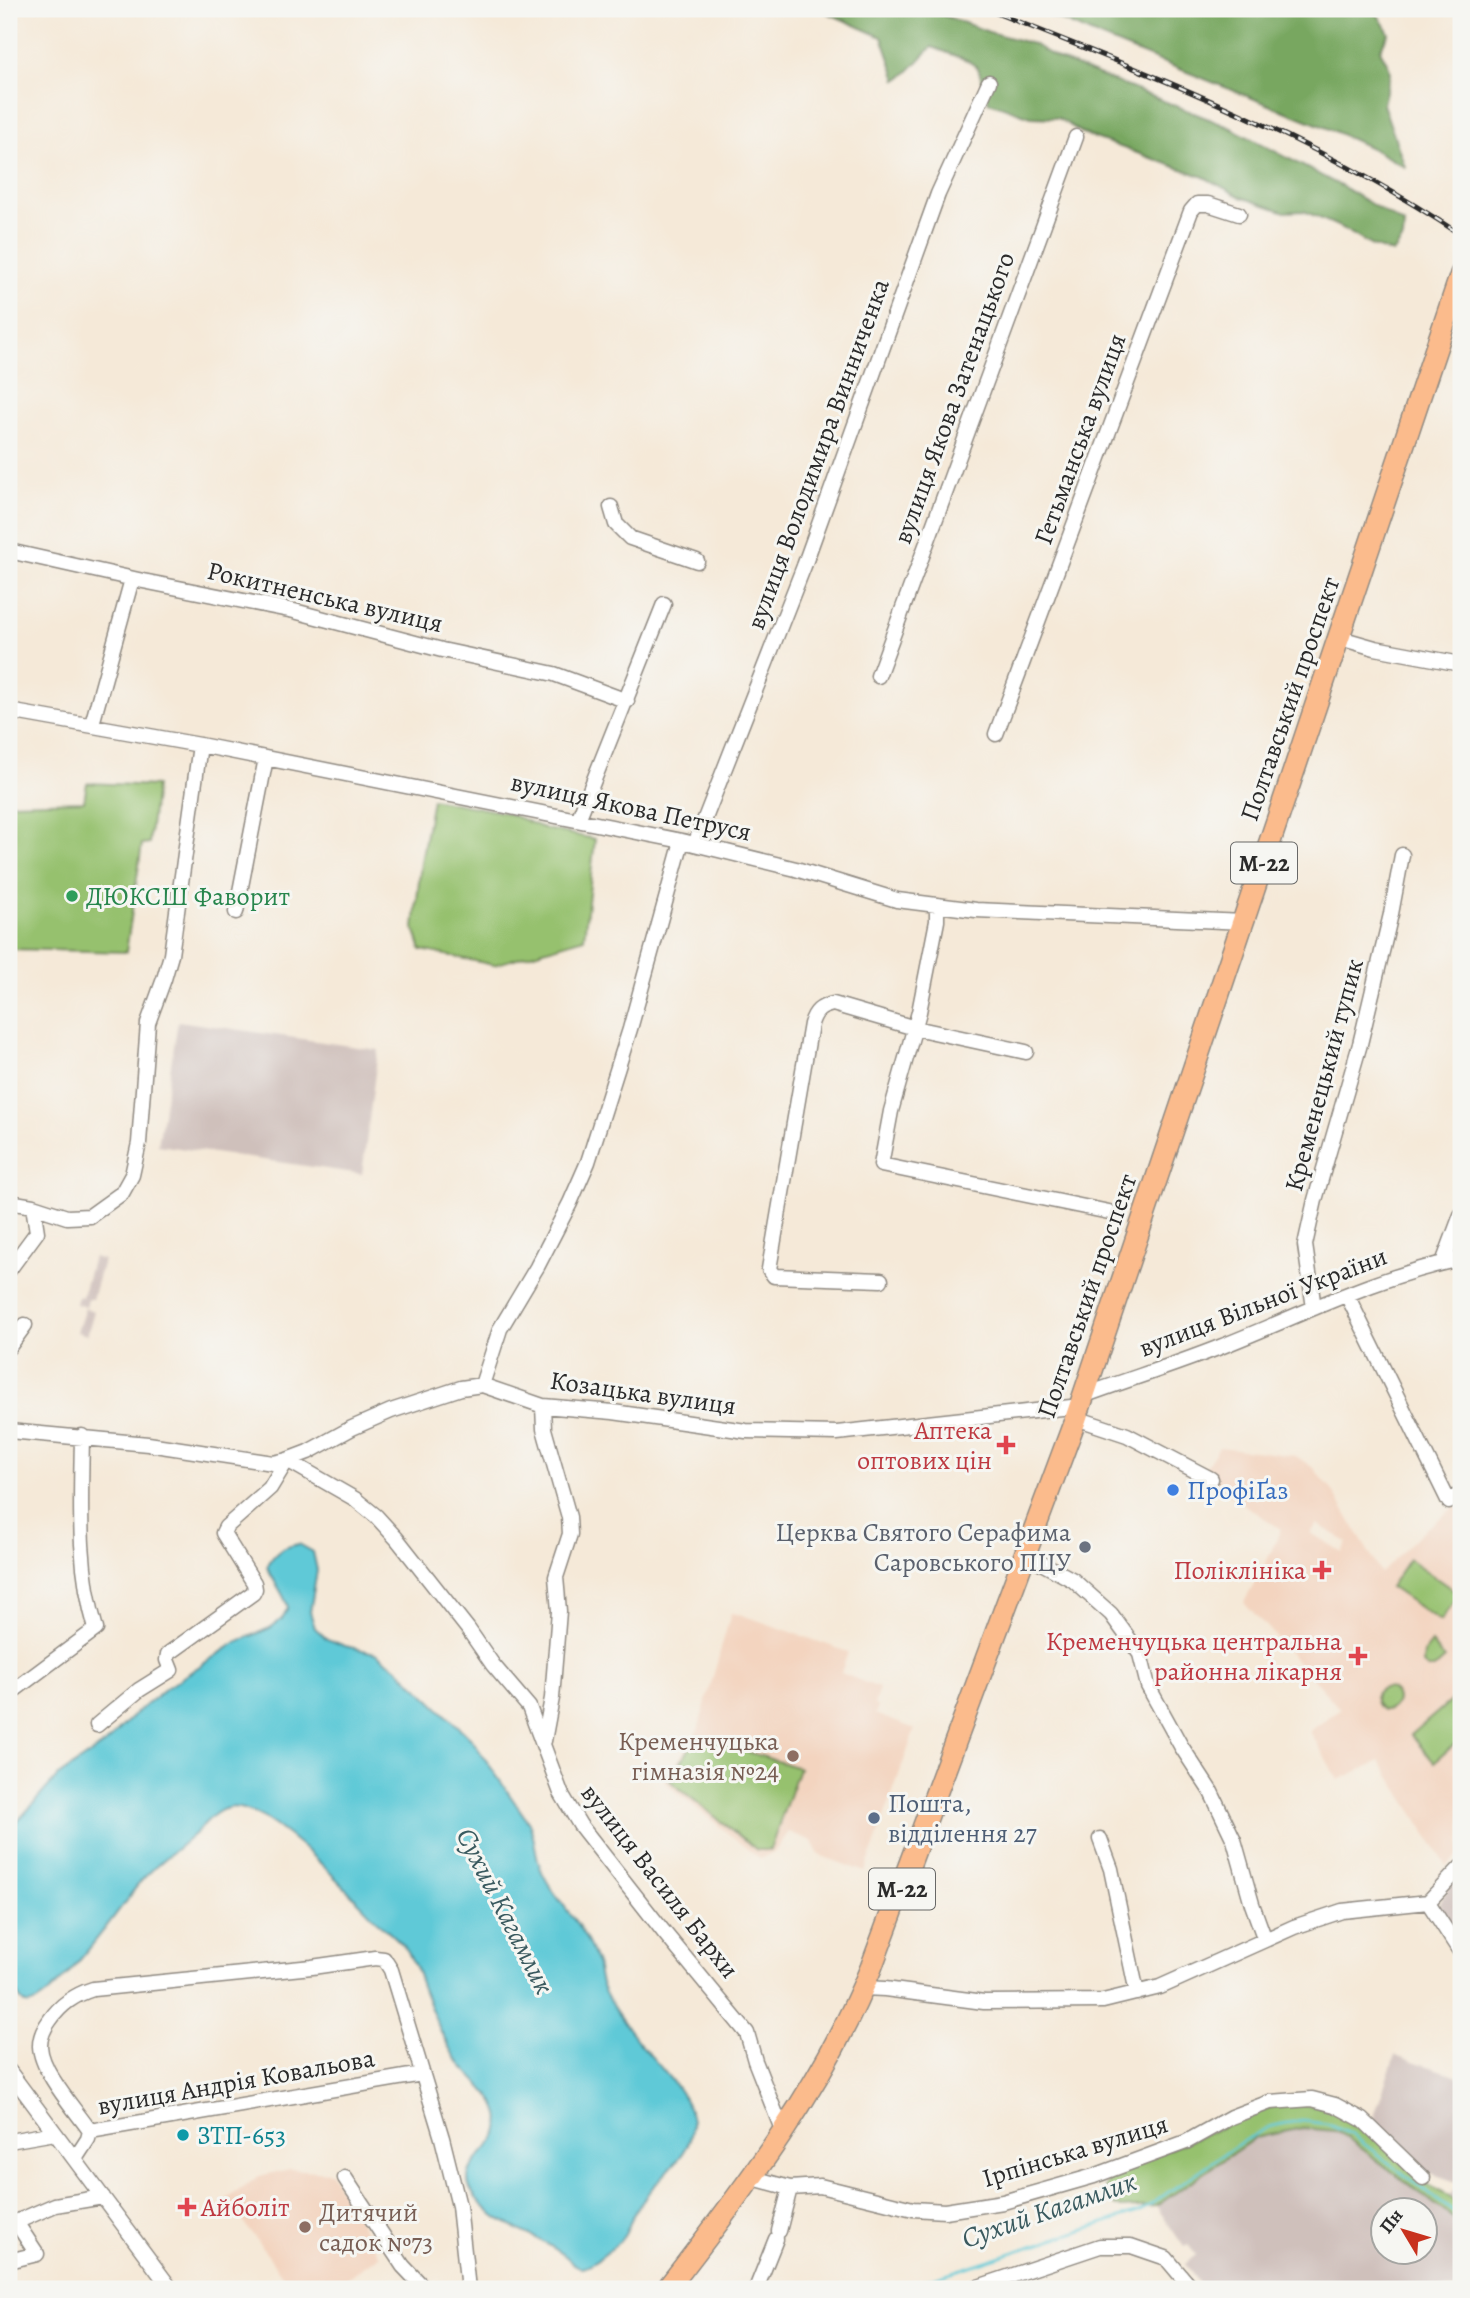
<svg xmlns="http://www.w3.org/2000/svg" width="1470" height="2298" font-family="Alegreya,serif">
	<style>
		.built { fill: #f3d4bf; fill-rule: evenodd }
		.industrial { fill: #cfc0bb; fill-rule: evenodd }
		.green { fill: #96c16e; stroke: #60764c; stroke-width: 2 }
		.forest { fill: #78a761; stroke: #526946; stroke-width: 2 }
		.water { fill: #5ec9d7; stroke: #447a81; stroke-width: 2 }
		.lines { fill: none; stroke-linecap: round; stroke-linejoin: round }
		.stream { stroke: #5ec9d7; stroke-width: 2.5 }
		.minor-casing { stroke: #908a82; stroke-width: 17 }
		.highway-casing { stroke: #908a82; stroke-width: 24 }
		.minor { stroke: #fff; stroke-width: 14 }
		.highway { stroke: #fbbb8c; stroke-width: 21 }
		.rail-casing { stroke: #2b2b2b; stroke-width: 5 }
		.rail { stroke: #f6f6f2; stroke-width: 2.5; stroke-dasharray: 8; stroke-linecap: butt }
		.leisure-dot { fill: #2e9e5b; stroke: #f6f6f2; stroke-width: 2.5 }
		.health-dot { fill: #e0444e; stroke: #f6f6f2; stroke-width: 2.5 }
		.shop-dot { fill: #3f7fe0; stroke: #f6f6f2; stroke-width: 2.5 }
		.worship-dot { fill: #6b7280; stroke: #f6f6f2; stroke-width: 2.5 }
		.education-dot { fill: #8d6e63; stroke: #f6f6f2; stroke-width: 2.5 }
		.service-dot { fill: #5c6f8a; stroke: #f6f6f2; stroke-width: 2.5 }
		.culture-dot { fill: #0f9aa8; stroke: #f6f6f2; stroke-width: 2.5 }
		.labels { text-anchor: middle; dominant-baseline: central; stroke-width: 6; stroke-linejoin: round; paint-order: stroke }
		.shield { fill: #f6f6f2; stroke: #686867; stroke-width: 2 }
		.shield-label { font-size: 24px; font-weight: bold; fill: #2b2b2b }
		.street-label { font-size: 26px; fill: #2b2b2b; stroke: #f6f6f2 }
		.leisure-label { font-size: 26px; fill: #27864d; stroke: #f6f6f2; text-anchor: start }
		.health-label { font-size: 26px; fill: #be3a42; stroke: #f6f6f2; text-anchor: end }
		.shop-label { font-size: 26px; fill: #366cbe; stroke: #f6f6f2; text-anchor: start }
		.worship-label { font-size: 26px; fill: #5b616d; stroke: #f6f6f2; text-anchor: end }
		.education-label { font-size: 26px; fill: #785e54; stroke: #f6f6f2; text-anchor: end }
		.service-label { font-size: 26px; fill: #4e5e75; stroke: #f6f6f2; text-anchor: start }
		.culture-label { font-size: 26px; fill: #0d838f; stroke: #f6f6f2; text-anchor: start }
		.water-label { font-size: 28px; font-style: italic; fill: #3a5a5f; stroke: #f6f6f2 }
	</style>
	<rect width="100%" height="100%" fill="#f6f6f2"/>
	<filter id="ink" filterUnits="userSpaceOnUse"><feTurbulence type="fractalNoise" baseFrequency=".0143" numOctaves="2"/><feDisplacementMap in="SourceGraphic" scale="14" xChannelSelector="R" yChannelSelector="G"/><feConvolveMatrix kernelMatrix="1 2 1 2 8 2 1 2 1" color-interpolation-filters="sRGB"/></filter>
	<filter id="wash" filterUnits="userSpaceOnUse"><feTurbulence type="fractalNoise" baseFrequency=".00686" numOctaves="4" result="noise"/><feDisplacementMap in="SourceGraphic" scale="28" xChannelSelector="R" yChannelSelector="G"/><feGaussianBlur stdDeviation="1.57" result="paint"/><feColorMatrix in="noise" values="0 0 0 0 0 0 0 0 0 0 0 0 0 0 0 0 0 1.4 0 .05"/><feComposite in="paint" operator="in"/></filter>
	<g filter="url(#wash)">
		<rect width="100%" height="100%" fill="#f5e9d8"/>
		<path class="built" d="M1219 1447 1296 1456 1312 1467 1331 1488 1381 1573 1424 1530 1461 1502V1692L1412 1735 1434 1762 1461 1739V1854L1447 1866 1380 1761 1338 1780 1310 1731 1340 1709 1244 1602 1264 1567 1281 1529 1200 1476ZM1317 1524 1347 1542 1342 1552 1311 1533Z
			M731 1613 754 1619 848 1652 841 1673 879 1688 874 1705 878 1707 875 1714 915 1729 865 1872 819 1855 812 1841 789 1832 775 1851 760 1859 664 1782 698 1730Z
			M290 2169 330 2172 380 2256 330 2289H292L227 2199 259 2176Z"/>
		<path class="industrial" d="M178 1021 378 1050 362 1174 158 1145Z
			M93 1257 103 1260 92 1299H88L86 1307 76 1304 78 1296 82 1297Z
			M85 1308 94 1311 87 1335 77 1332Z
			M1461 1875V1943L1441 1910 1440 1903 1449 1886Z
			M1395 2055 1461 2077V2210L1449 2196 1459 2183 1427 2172 1372 2122Z
			M1302 2128 1335 2131 1344 2135 1461 2224V2289H1203L1185 2264 1196 2255 1188 2245 1184 2247 1156 2206 1255 2138ZM1382 2210H1424V2252H1382Z"/>
		<path class="green" d="M87 783 156 786 149 843 142 844 126 952 9 949V803L84 801Z
			M432 799 507 813 546 829 595 839 584 938 494 965 421 950 414 928 421 863Z
			M1409 1559 1459 1594 1440 1621 1390 1587Z
			M1431 1643 1444 1659 1434 1668H1428L1423 1664 1424 1652Z
			M1375 1699a11 11 0 1 1 22 0a11 11 0 1 1-22 0Z
			M1461 1692V1739L1434 1762 1411 1735Z
			M698 1736 799 1768 770 1850H757L669 1780Z
			M1295 2103 1334 2109 1363 2127 1429 2186 1449 2196 1461 2210V2224L1344 2135 1335 2131 1302 2128 1255 2138 1156 2206 1121 2208 1110 2202 1111 2199 1105 2187 1116 2171 1270 2107Z"/>
		<path class="forest" d="M819 9H926L989 32 1033 44 1058 59 1229 127 1343 187 1404 224 1403 239 1393 253 1372 246 1342 228 1304 211 1285 212 1241 197 1204 177 1084 134 1058 118 1031 117 989 102 978 68 967 60 932 47C922 56 907 76 897 80L882 37Z
			M1036 9H1365L1378 15 1389 33 1380 50 1389 66 1390 74 1383 104 1405 167 1373 149 1332 130 1102 38Z"/>
		<path class="water" d="M299 1544 313 1552 317 1570 310 1612 315 1628 327 1639 345 1646 375 1653 396 1667 472 1740 529 1823C535 1837 535 1853 540 1867 549 1890 568 1909 581 1930 587 1940 593 1953 597 1964 599 1971 599 1979 602 1986 608 2002 620 2017 630 2031 647 2055 691 2093 692 2123 694 2155 661 2173 646 2196 642 2203 637 2209 633 2215 630 2222 628 2230 624 2236 617 2245 593 2266 582 2267 574 2267 570 2259 564 2255 534 2232 493 2226 472 2192 454 2163 502 2149 500 2121 498 2093 466 2076 453 2054 440 2033 431 2009 422 1986 418 1974 414 1961 407 1951 400 1941 389 1933 380 1924 346 1889 306 1844 264 1818 255 1813 239 1805 228 1808 213 1811 204 1826 193 1835 176 1850 158 1863 142 1880 126 1898 49 2012 26 2004 18 2001 16 1987 9 1981V1831L57 1777 106 1743 137 1712 166 1688 237 1642 270 1628 282 1619 288 1607C283 1592 273 1581 267 1567 274 1552 283 1547 299 1544Z"/>
		<g class="lines">
			<path class="stream" d="M899 2289 1141 2211 1243 2141 1269 2127 1286 2123 1303 2121 1327 2124 1351 2134 1461 2218"/>
		</g>
	</g>
	<g filter="url(#ink)">
		<g class="lines">
			<g class="minor-casing">
				<path id="minor" d="M611 507 616 524 630 538 697 561
					M9 551 143 581 294 611 442 650 554 674 627 701
					M1340 638 1375 648 1461 664
					M878 676 1076 137
					M9 711 200 745 682 841 796 869 897 900 976 910 1244 922
					M92 724 132 579
					M996 734 1191 211 1197 204H1208L1239 214
					M578 820 664 604
					M695 844 804 566 938 194 989 82
					M937 906V921L919 1012 891 1111 881 1165 1109 1212
					M236 912 266 758
					M9 1202 33 1206 67 1217 90 1216 122 1193 132 1175 139 1143 148 1023 164 979 171 955 200 745
					M1443 1263 1461 1215
					M9 1270 37 1232 33 1206
					M881 1280 774 1276 769 1269 811 1024C815 1011 820 1007 833 1004L915 1028 1026 1052
					M1347 1295 1449 1502 1461 1493
					M1314 1308 1305 1245 1315 1200 1360 1044 1391 914 1402 855
					M9 1347 25 1325
					M482 1385 500 1329 537 1267 570 1203 588 1162 630 1029 682 841
					M1083 1396C1129 1379 1175 1365 1220 1347 1299 1316 1377 1276 1461 1259
					M543 1406 544 1429 569 1517 570 1534 556 1577 559 1611 556 1649 552 1698 544 1741
					M1076 1418 1127 1435 1211 1479
					M9 1431 148 1444 273 1463 287 1460 308 1452 352 1428 391 1411 461 1388 482 1385 543 1406 613 1412 746 1431 837 1433 1080 1406
					M1025 1554 1073 1580 1111 1614 1140 1654 1148 1686 1181 1746 1211 1792 1234 1840 1252 1904 1265 1940
					M9 1694 96 1629C77 1565 81 1503 82 1436
					M97 1725 139 1690 171 1670 167 1660 168 1654 253 1593 255 1589 254 1583 223 1533 226 1527 270 1488 287 1460 355 1499 376 1516 397 1539 468 1629 493 1665 529 1707 561 1793 580 1825 663 1931 747 2033 755 2061 783 2132
					M1100 1839 1111 1869 1137 1993
					M1428 1902 1461 1953
					M1428 1902 1461 1867
					M863 1988 885 1989 984 2002 1103 2001 1160 1987 1294 1927 1342 1911 1428 1902
					M9 2071 171 2289
					M90 2131C75 2109 41 2072 40 2046 40 2036 44 2028 50 2020 61 2004 74 1995 93 1989L312 1967 375 1958 384 1959 391 1970 442 2138 459 2206 468 2289
					M9 2141 55 2133
					M75 2159 88 2139 90 2131 422 2074
					M345 2178 403 2266 425 2289
					M753 2178 790 2188 820 2186 913 2209 945 2211 1003 2202 1094 2176 1186 2142 1231 2117 1270 2102 1312 2099 1335 2105 1363 2120 1423 2178
					M779 2231 790 2188
					M9 2261 37 2254 16 2222 55 2205 103 2197
					M756 2289 776 2239
					M972 2289 1100 2246H1131L1166 2258 1192 2289"/>
			</g>
			<g class="highway-casing">
				<path id="highway" d="M667 2289C745 2189 823 2087 871 1968L1076 1418 1461 274"/>
			</g>
			<use href="#minor" class="minor"/>
			<use href="#highway" class="highway"/>
			<g class="rail-casing">
				<path id="rail" d="M986 9C1150 74 1314 136 1461 235"/>
			</g>
			<use href="#rail" class="rail"/>
		</g>
	</g>
	<circle class="leisure-dot" cx="72" cy="896" r="7"/>
	<g class="health-dot">
		<path d="M1002.5 1434.5h7v7h7v7h-7v7h-7v-7h-7v-7h7z"/>
		<path d="M1318.5 1559.5h7v7h7v7h-7v7h-7v-7h-7v-7h7z"/>
		<path d="M1354.5 1645.5h7v7h7v7h-7v7h-7v-7h-7v-7h7z"/>
		<path d="M183.5 2196.5h7v7h7v7h-7v7h-7v-7h-7v-7h7z"/>
	</g>
	<circle class="shop-dot" cx="1173" cy="1490" r="7"/>
	<circle class="worship-dot" cx="1085" cy="1547" r="7"/>
	<g class="education-dot">
		<circle cx="793" cy="1756" r="7"/>
		<circle cx="305" cy="2227" r="7"/>
	</g>
	<circle class="service-dot" cx="874" cy="1818" r="7"/>
	<circle class="culture-dot" cx="183" cy="2135" r="7"/>
	<g class="labels">
		<g class="shield">
			<rect x="1231" y="842.5" width="66" height="41" rx="5"/>
			<rect x="869" y="1868.5" width="66" height="41" rx="5"/>
		</g>
		<g class="shield-label">
			<text x="1264" y="863">М-22</text>
			<text x="902" y="1889">М-22</text>
		</g>
		<g class="street-label">
			<text transform="translate(954 398) rotate(-70)">вулиця Якова Затенацького</text>
			<text transform="translate(1080 439) rotate(-70)">Гетьманська вулиця</text>
			<text transform="translate(818 454) rotate(-70)">вулиця Володимира Винниченка</text>
			<text transform="translate(325 597) rotate(13)">Рокитненська вулиця</text>
			<text transform="translate(1290 699) rotate(-71)">Полтавський проспект</text>
			<text transform="translate(631 807) rotate(12)">вулиця Якова Петруся</text>
			<text transform="translate(1324 1075) rotate(-75)">Кременецький тупик</text>
			<text transform="translate(1087 1296) rotate(-71)">Полтавський проспект</text>
			<text transform="translate(1263 1302) rotate(-21)">вулиця Вільної України</text>
			<text transform="translate(643 1393) rotate(8)">Козацька вулиця</text>
			<text transform="translate(660 1881) rotate(52)">вулиця Василя Бархи</text>
			<text transform="translate(236 2082) rotate(-10)">вулиця Андрія Ковальова</text>
			<text transform="translate(1075 2151) rotate(-17)">Ірпінська вулиця</text>
		</g>
		<g class="leisure-label">
			<text x="86" y="896">ДЮКСШ Фаворит</text>
		</g>
		<g class="health-label">
			<text x="992" y="1430">Аптека<tspan x="992" dy="30">оптових цін</tspan></text>
			<text x="1306" y="1570">Поліклініка</text>
			<text x="1342" y="1641">Кременчуцька центральна<tspan x="1342" dy="30">районна лікарня</tspan></text>
			<text x="201" y="2207" text-anchor="start">Айболіт</text>
		</g>
		<g class="shop-label">
			<text x="1187" y="1490">ПрофіҐаз</text>
		</g>
		<g class="worship-label">
			<text x="1071" y="1532">Церква Святого Серафима<tspan x="1071" dy="30">Саровського ПЦУ</tspan></text>
		</g>
		<g class="education-label">
			<text x="779" y="1741">Кременчуцька<tspan x="779" dy="30">гімназія №24</tspan></text>
			<text x="319" y="2212" text-anchor="start">Дитячий<tspan x="319" dy="30">садок №73</tspan></text>
		</g>
		<g class="service-label">
			<text x="888" y="1803">Пошта,<tspan x="888" dy="30">відділення 27</tspan></text>
		</g>
		<g class="culture-label">
			<text x="197" y="2135">ЗТП-653</text>
		</g>
		<g class="water-label">
			<text transform="translate(505 1911) rotate(63)">Сухий Кагамлик</text>
			<text transform="translate(1049 2210) rotate(-19)">Сухий Кагамлик</text>
		</g>
	</g>
	<rect width="1470" height="2298" fill="none" stroke="#f6f6f2" stroke-width="35"/>
	<g transform="translate(1404 2231) rotate(308)"><circle r="33" fill="#f6f6f2" stroke="#a5a5a2" stroke-width="2"/>
	<path d="M0-5L12 26L0 18L-12 26Z" fill="#c8321e"/>
	<text y="-10" font-size="19" font-weight="bold" text-anchor="middle" fill="#2b2b2b">Пн</text>
	</g>
</svg>
